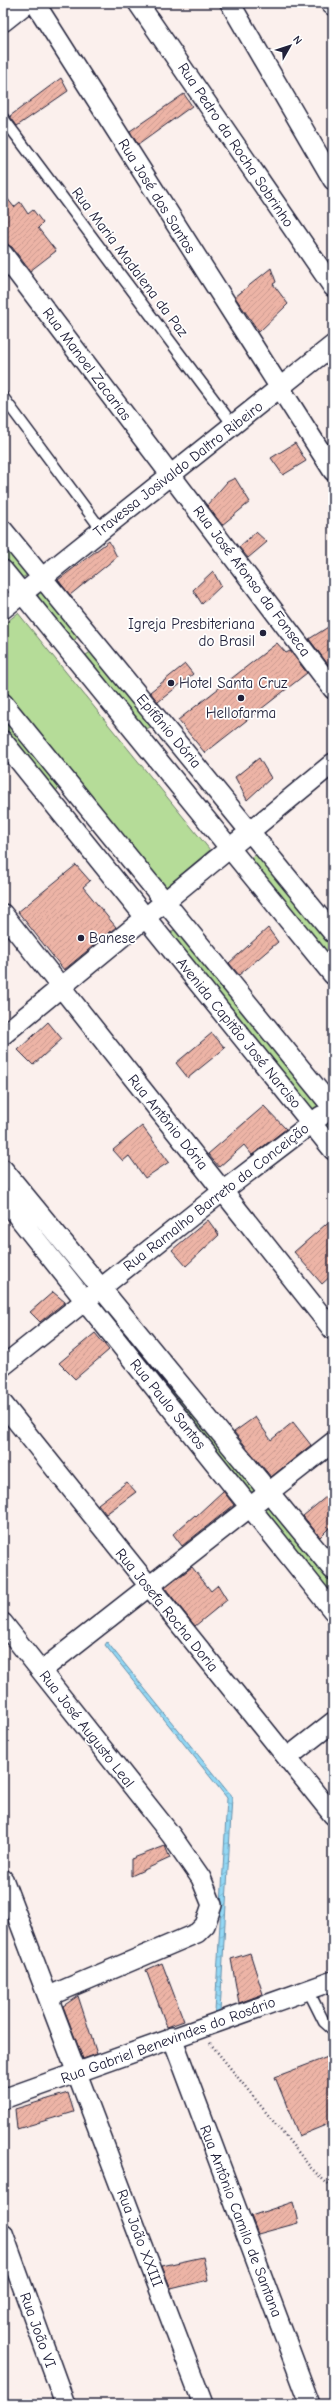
<svg xmlns="http://www.w3.org/2000/svg" width="336" height="2407" font-family="'Comic Neue',sans-serif">
	<style>
		.green { fill: #b5dc98; stroke: #6c7f6a }
		.water { fill: url(#water-waves); stroke: #658faa }
		.building { fill: url(#building-hatch); stroke: #22223b }
		.lines { fill: none; stroke-linecap: round; stroke-linejoin: round }
		.lane-casing { stroke: #22223b; stroke-width: 13 }
		.street-casing { stroke: #22223b; stroke-width: 22 }
		.primary-casing { stroke: #22223b; stroke-width: 25 }
		.path { stroke: #22223b; stroke-width: 2.5; stroke-dasharray: 1 3; stroke-linecap: butt }
		.lane { stroke: #fff; stroke-width: 10 }
		.street { stroke: #fff; stroke-width: 19 }
		.primary { stroke: #fff; stroke-width: 22 }
		.poi-dot { fill: #22223b; stroke: #fff; stroke-width: 1.5 }
		.labels { text-anchor: middle; dominant-baseline: central; stroke-width: 3.5; stroke-linejoin: round; paint-order: stroke }
		.street-label { font-size: 15px; fill: #22223b; stroke: #fff }
		.poi-label { font-size: 15px; fill: #22223b; stroke: #fff; text-anchor: start }
	</style>
	<defs>
		<pattern id="water-waves" width="16" height="10" patternUnits="userSpaceOnUse"><rect width="16" height="10" fill="#92d7f4"/><path d="M0 5q4-4 8 0t8 0" fill="none" stroke="#7eb8d2"/></pattern>
		<pattern id="building-hatch" width="6" height="6" patternUnits="userSpaceOnUse"><rect width="6" height="6" fill="#edb4a6"/><path d="M-1 1l2-2M0 6l6-6M5 7l2-2" fill="none" stroke="#cb9a90"/></pattern>
	</defs>
	<rect width="100%" height="100%" fill="#fbf0ed"/>
	<filter id="ink" filterUnits="userSpaceOnUse"><feTurbulence type="fractalNoise" baseFrequency=".025" numOctaves="2"/><feDisplacementMap in="SourceGraphic" scale="8" xChannelSelector="R" yChannelSelector="G"/><feConvolveMatrix kernelMatrix="1 2 1 2 8 2 1 2 1" color-interpolation-filters="sRGB"/></filter>
	<g filter="url(#ink)">
		<path class="green" d="M3 543 26 572V576L21 578 3 556Z
			M45 592 78 634 75 640H69L36 601 39 593Z
			M18 613 210 850 163 890 3 690V625Z
			M92 651 153 725 144 731 83 657Z
			M7 718 62 785 55 792 3 725V721Z
			M256 855 333 945V967L248 861 251 857Z
			M177 929 320 1106 314 1112 171 936 172 931Z
			M329 1116 333 1120V1144L318 1125Z
			M103 1296 265 1500 255 1508 95 1302Z
			M270 1505 333 1582V1605L260 1514Z"/>
		<path class="water" d="M107 1642 232 1797 220 2012H215L227 1798 105 1645Z"/>
		<path class="building" d="M61 78 68 91 17 126 10 116Z
			M184 94 192 106 138 145 130 131Z
			M3 193 14 207 20 202 28 214 33 210 43 223 38 228 56 251 30 271 12 247 3 243Z
			M271 268 276 282 273 284 288 304 259 332 235 297Z
			M295 443 306 461 283 475 271 458Z
			M235 478 250 502 222 525 207 505 227 482Z
			M256 532 267 542 248 558 239 547Z
			M109 541 117 557 70 595 58 580Z
			M213 571 221 586 202 604 193 590Z
			M333 624V671L309 639Z
			M277 643 286 653 290 651 307 673 205 753 178 720Z
			M185 664 193 674 158 702 150 692Z
			M259 758 271 778 247 800 235 777Z
			M76 865 90 881 83 887 116 927 64 970 18 912Z
			M268 928 278 942 239 975 229 963Z
			M48 1022 62 1039 33 1065 18 1050Z
			M212 1033 225 1048 188 1078 176 1063Z
			M264 1106 286 1129 252 1155 244 1145 219 1167 208 1154Z
			M142 1126 169 1162 145 1178 129 1156 123 1161 113 1150Z
			M333 1218V1274L322 1284 294 1252Z
			M208 1220 219 1235 186 1266 172 1250Z
			M53 1292 65 1302 40 1322 30 1312Z
			M95 1333 109 1350 75 1379 59 1363Z
			M255 1417 271 1440 293 1422 311 1445 271 1477 234 1432Z
			M127 1482 136 1492 106 1514 98 1504Z
			M223 1491 234 1505 182 1546 173 1534 195 1515 196 1516Z
			M327 1496 333 1503V1524L320 1537 303 1516Z
			M192 1567 211 1591 218 1585 227 1600 195 1626 165 1588Z
			M165 1846 170 1858 131 1876V1859Z
			M250 1953 263 1994 239 2003 231 1959Z
			M162 1963 184 2021 167 2027 146 1970Z
			M78 1996 97 2054 83 2059 63 2006Z
			M333 2055V2122L299 2136 275 2077Z
			M68 2093 74 2112 17 2129 15 2109Z
			M293 2202 298 2223 258 2234 251 2216Z
			M203 2257 208 2280 171 2289 162 2266Z"/>
		<g class="lines">
			<g class="lane-casing">
				<path id="lane" d="M3 118 233 425
					M3 397 101 529
					M308 1990 324 2022 333 2030"/>
			</g>
			<g class="street-casing">
				<path id="street" d="M35 3 333 471
					M138 3 333 287
					M230 3 333 180
					M3 22 27 3
					M3 254 333 689
					M3 530 333 933
					M3 570 333 975
					M3 609 333 345
					M3 703 333 1108
					M3 741 333 1150
					M3 914 333 1330
					M3 1035 333 763
					M3 1169 333 1570
					M3 1198 333 1611
					M3 1366 223 1191 321 1116
					M3 1404 333 1815
					M3 1623 171 1835 201 1878 212 1905 205 1925 197 1933 49 1996
					M41 1671 333 1442
					M287 1758 333 1722
					M3 1879 203 2404
					M172 2037 310 2404
					M3 2099 333 1981
					M3 2233 65 2404"/>
			</g>
			<g class="primary-casing">
				<path id="primary" d="M332 3 333 4"/>
			</g>
			<path class="path" d="M210 2043 311 2168 333 2189"/>
			<use href="#lane" class="lane"/>
			<use href="#street" class="street"/>
			<use href="#primary" class="primary"/>
		</g>
	</g>
	<g class="poi-dot">
		<circle cx="263" cy="633" r="4"/>
		<circle cx="171" cy="683" r="4"/>
		<circle cx="241" cy="698" r="4"/>
		<circle cx="81" cy="938" r="4"/>
	</g>
	<g class="labels">
		<g class="street-label">
			<text transform="translate(236 145) rotate(56)">Rua Pedro da Rocha Sobrinho</text>
			<text transform="translate(157 196) rotate(58)">Rua José dos Santos</text>
			<text transform="translate(130 262) rotate(53)">Rua Maria Madalena da Paz</text>
			<text transform="translate(87 364) rotate(53)">Rua Manoel Zacarias</text>
			<text transform="translate(178 469) rotate(-38)">Travessa Josivaldo Daltro Ribeiro</text>
			<text transform="translate(252 581) rotate(53)">Rua José Afonso da Fonseca</text>
			<text transform="translate(169 731) rotate(50)">Epifânio Dória</text>
			<text transform="translate(239 1033) rotate(51)">Avenida Capitão José Narciso</text>
			<text transform="translate(168 1122) rotate(51)">Rua Antônio Dória</text>
			<text transform="translate(216 1197) rotate(-38)">Rua Ramalho Barreto da Conceição</text>
			<text transform="translate(168 1404) rotate(51)">Rua Paulo Santos</text>
			<text transform="translate(167 1610) rotate(51)">Rua Josefa Rocha Doria</text>
			<text transform="translate(87 1729) rotate(52)">Rua José Augusto Leal</text>
			<text transform="translate(168 2040) rotate(-20)">Rua Gabriel Benevindes do Rosário</text>
			<text transform="translate(241 2221) rotate(69)">Rua Antônio Camilo de Santana</text>
			<text transform="translate(140 2238) rotate(69)">Rua João XXIII</text>
			<text transform="translate(38 2330) rotate(70)">Rua João VI</text>
		</g>
		<g class="poi-label">
			<text x="255" y="624" text-anchor="end">Igreja Presbiteriana<tspan x="255" dy="17">do Brasil</tspan></text>
			<text x="179" y="683">Hotel Santa Cruz</text>
			<text x="241" y="713" text-anchor="middle">Hellofarma</text>
			<text x="89" y="938">Banese</text>
		</g>
	</g>
	<rect width="336" height="2407" fill="none" stroke="#fff" stroke-width="16"/>
	<rect x="8" y="8" width="320" height="2391" fill="none" stroke="#22223b" stroke-width="1.5" filter="url(#ink)"/>
	<g transform="translate(290 46) rotate(51)" stroke="#ffffff" stroke-width="3" paint-order="stroke">
	<path d="M0-3L7 15L0 10L-7 15Z" fill="#22223b"/>
	<text y="-6" font-size="11" font-weight="bold" text-anchor="middle" fill="#22223b">N</text>
	</g>
</svg>
